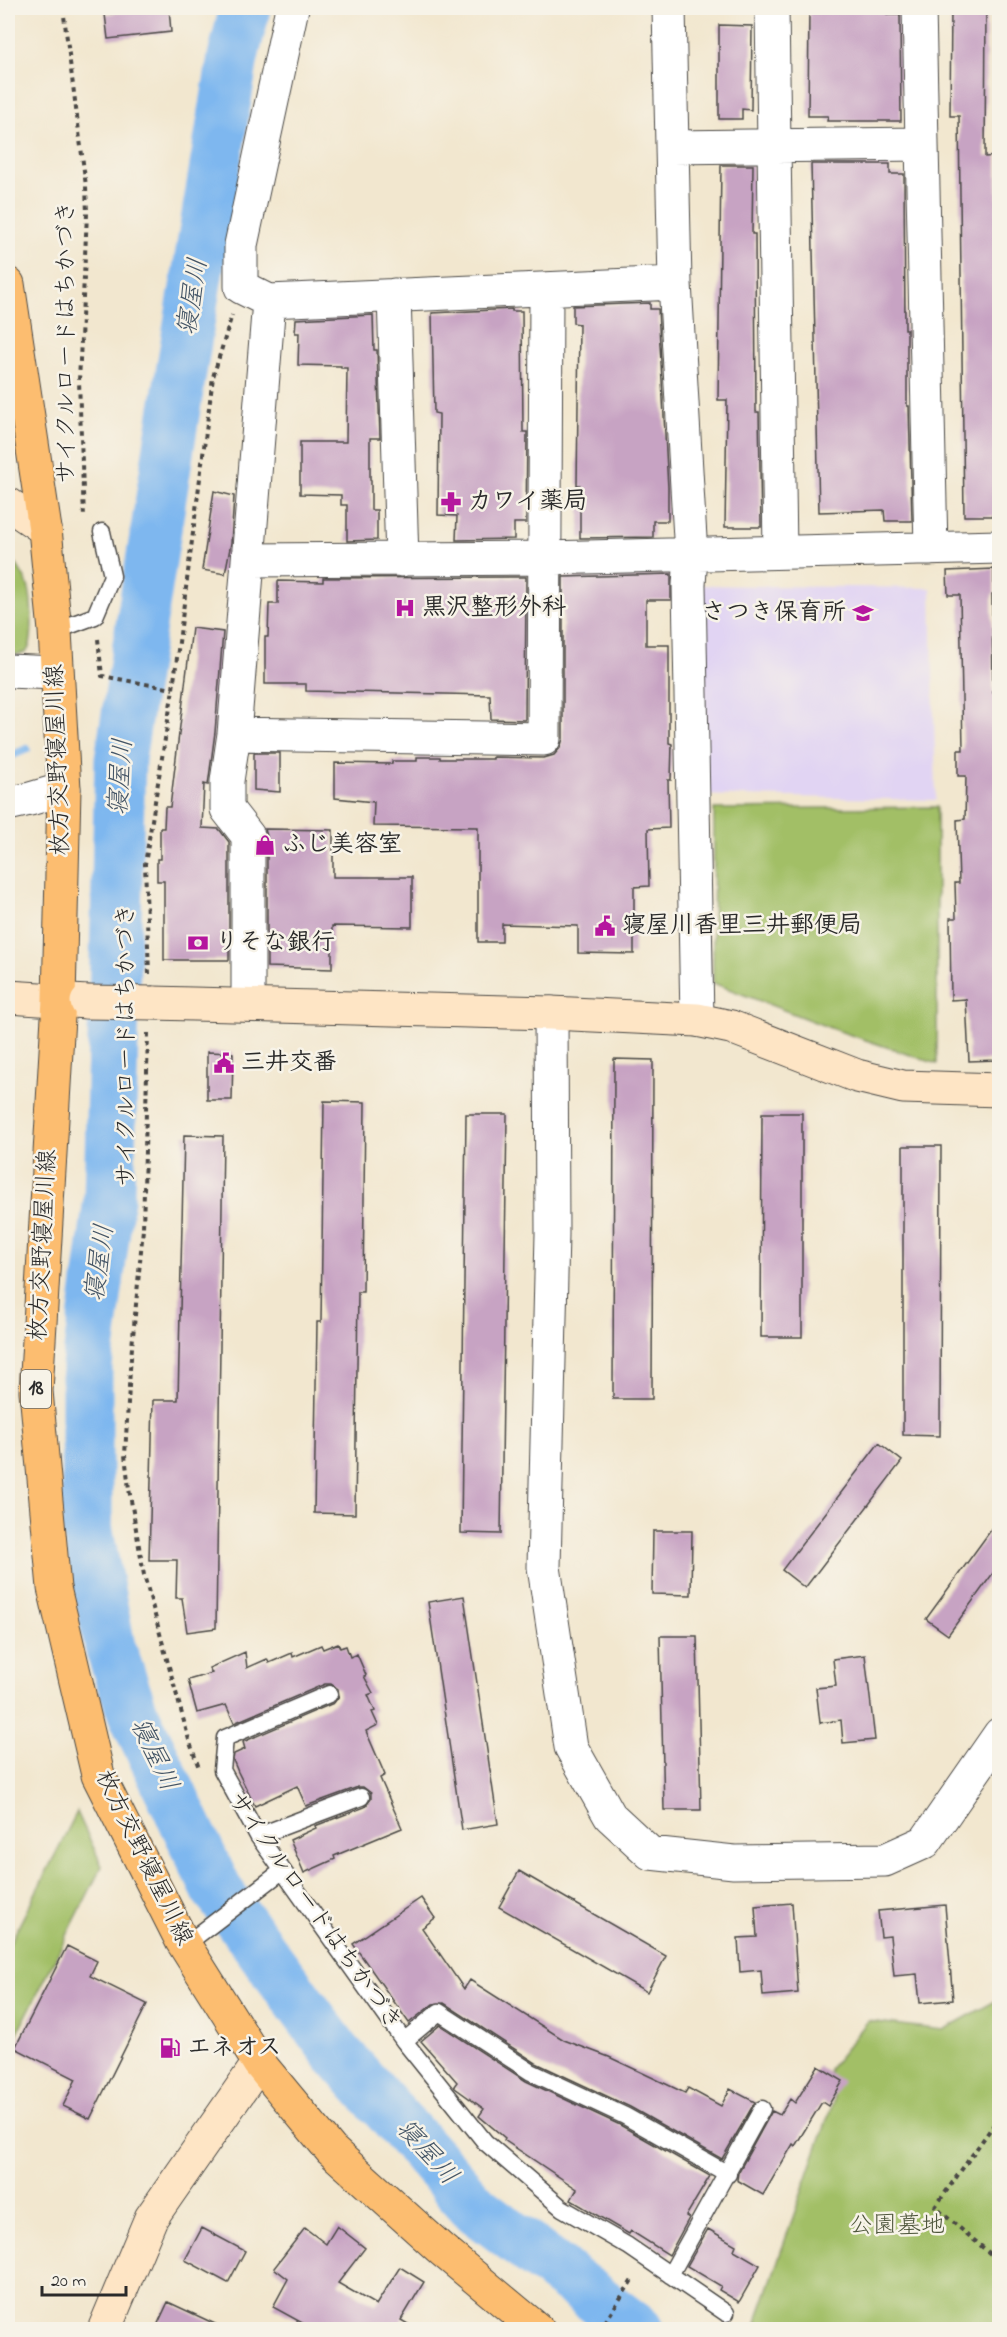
<svg xmlns="http://www.w3.org/2000/svg" width="1007" height="2337" font-family="'Indie Flower','Klee One',sans-serif">
	<style>
		.built { fill: #e1d4f3 }
		.green { fill: #a2bf66; stroke: #667548; stroke-width: 1.5 }
		.lines { fill: none; stroke-linecap: round; stroke-linejoin: round }
		.stream { stroke: #7eb7ef; stroke-width: 8 }
		.river { stroke: #7eb7ef; stroke-width: 51 }
		.building { fill: #c7a3c3 }
		.lane-casing { stroke: #494744; stroke-width: 19 }
		.street-casing { stroke: #494744; stroke-width: 35 }
		.secondary-casing { stroke: #494744; stroke-width: 35 }
		.primary-casing { stroke: #494744; stroke-width: 35 }
		.path { stroke: #494744; stroke-width: 4; stroke-dasharray: 4.5 4.5; stroke-linecap: butt }
		.lane { stroke: #fff; stroke-width: 16 }
		.street { stroke: #fff; stroke-width: 33 }
		.secondary { stroke: #fee5c5; stroke-width: 33 }
		.primary { stroke: #fcbd6f; stroke-width: 33 }
		.secondary-bridge-casing { stroke: #494744; stroke-width: 35; stroke-linecap: butt }
		.secondary-bridge { stroke: #fee5c5; stroke-width: 33 }
		.labels { text-anchor: middle; dominant-baseline: central; stroke-width: 5; stroke-linejoin: round; paint-order: stroke }
		.shield { fill: #f7f3e8; stroke: #686764; stroke-width: 1.5 }
		.shield-label { font-size: 22px; font-weight: bold; fill: #2b2b2b }
		.street-label { font-size: 24px; fill: #2b2b2b; stroke: #f7f3e8 }
		.poi-label { font-size: 24px; font-weight: bold; fill: #2b2b2b; stroke: #f7f3e8; text-anchor: start }
		.park-label { font-size: 24px; fill: #4f573d; stroke: #f7f3e8 }
		.water-label { font-size: 26px; font-style: italic; fill: #456; stroke: #f7f3e8 }
	</style>
	<rect width="100%" height="100%" fill="#f7f3e8"/>
	<filter id="ink" filterUnits="userSpaceOnUse"><feTurbulence type="fractalNoise" baseFrequency=".0167" numOctaves="2"/><feDisplacementMap in="SourceGraphic" scale="12" xChannelSelector="R" yChannelSelector="G"/><feConvolveMatrix kernelMatrix="1 2 1 2 8 2 1 2 1" color-interpolation-filters="sRGB"/></filter>
	<filter id="wash" filterUnits="userSpaceOnUse"><feTurbulence type="fractalNoise" baseFrequency=".008" numOctaves="4" result="noise"/><feDisplacementMap in="SourceGraphic" scale="24" xChannelSelector="R" yChannelSelector="G"/><feGaussianBlur stdDeviation="1.35" result="paint"/><feColorMatrix in="noise" values="0 0 0 0 0 0 0 0 0 0 0 0 0 0 0 0 0 1.4 0 .05"/><feComposite in="paint" operator="in"/></filter>
	<g filter="url(#wash)">
		<rect width="100%" height="100%" fill="#f2e7cf"/>
		<path class="built" d="M689 585 931 588 936 800 693 795Z"/>
		<path class="green" d="M8 551C14 561 22 572 27 583 32 594 35 645 26 652 21 655 13 654 8 654Z
			M937 807V1064L833 1029 713 983 714 809Z
			M77 1812 102 1866 8 2052V1947Z
			M999 1999V2329H754L834 2100 829 2069 868 2021 943 2030Z"/>
		<g class="lines">
			<path class="stream" d="M8 757 27 749"/>
			<path class="river" d="M245 8 233 57 174 415 120 759 109 1199 87 1366V1527L110 1647 133 1713 217 1890 336 2052 476 2209 638 2330"/>
		</g>
		<g id="blocks">
			<path class="building" d="M169 8 171 32 108 39 105 14Z
				M809 8H887V15H900L901 121H827L828 116H808Z
				M951 8H986L985 157 997 156 999 516H964L959 116H950Z
				M719 25 752 26 751 110 742 109V119H719Z
				M811 164H890V174H904L905 329H907V406H909L912 521H885L884 510 819 512Z
				M721 165H753L752 234H755L756 412H759L761 527H725L727 400H718Z
				M650 303V309H658L668 488V521H653V537L580 538V485H577L579 324 573 323V306Z
				M512 309V311H522L523 432H527L526 523H514V539L456 540 457 516 438 515 439 414 434 413 432 313Z
				M373 315 374 350H377L380 438H370V480H371V510H377V540L347 541V505H341V495L300 494V442H346L347 368H341V366L298 365 299 333H295L296 319Z
				M214 491 234 496 231 543 225 574 202 570Z
				M994 569V594H992L993 693H999V810H998L999 1045H997V1060L969 1061 966 999 951 1000 950 918H956L955 883H959L957 820 965 819 966 776H958V750H963L960 595H948L947 571Z
				M671 574V600H646V645H669V743L672 744 671 780H668L669 828 648 829 649 886 634 887V954L578 953V926L502 924V942H478V827L373 826 374 802 335 798V763L392 764V761H417V757H440V759H493V757L544 758 554 755 560 748 563 739V577Z
				M526 577 525 720 491 719 490 695 306 691V684H265V637H268L269 604H278V581L323 582V578Z
				M192 628 223 632 215 732 208 785 204 784 202 828 219 829 229 842V960H164V881H157V859H160V828H164L165 807H170Z
				M254 753H280V792L254 790Z
				M265 829 333 830V877H412V927L332 926V969L267 967V836Z
				M207 1052 233 1053 232 1100H207Z
				M614 1059 653 1060 652 1399H613Z
				M324 1101 365 1102 363 1292H358L355 1514 314 1513 317 1322H321Z
				M762 1113H802V1337H761Z
				M466 1114H507L501 1534 461 1533Z
				M184 1135 223 1136 216 1628 187 1632 182 1598H176L177 1560H149L153 1400H178Z
				M903 1146H941L940 1436 903 1435Z
				M879 1443 902 1461 805 1588 782 1570Z
				M999 1519V1565L948 1635 926 1619Z
				M653 1531H692L691 1595 652 1594Z
				M464 1596 498 1824 462 1830 428 1602Z
				M660 1636H697L701 1810H664Z
				M338 1643 340 1648 346 1646 350 1657 357 1654 366 1675 364 1676 373 1693 368 1695 375 1711 372 1712 378 1725 366 1731 385 1775 380 1778 402 1828 334 1856 335 1859 304 1873 290 1840 316 1828 315 1826 365 1807 371 1799V1793L363 1787H358L306 1806 297 1786 255 1806 238 1772 233 1760 234 1754 245 1749 243 1742 334 1703 339 1696 338 1689 331 1684H325L234 1723 226 1705 197 1713 188 1680 212 1673 209 1668 245 1652 247 1668 267 1659 269 1663 292 1653 293 1657 321 1645 323 1649Z
				M865 1655 875 1740 843 1743 841 1720 820 1723 816 1688 836 1686 833 1659Z
				M519 1871 666 1956 647 1992 499 1907Z
				M421 1898 435 1918 422 1928 464 1989 470 1980 564 2040 609 2057 685 2093 688 2088 721 2106 730 2089 755 2102 722 2159 630 2107 536 2063 444 2003 433 2004 409 2023 353 1944Z
				M792 1903 798 1993 763 1996 761 1970 740 1972 738 1938 757 1937 755 1906Z
				M945 1905 953 2000 920 2003 917 1974 894 1976 890 1936 881 1937 878 1911Z
				M67 1946 97 1961 90 1976 147 2004 90 2119 63 2106 76 2079 15 2048Z
				M440 2025 526 2081 620 2125 710 2176 686 2216 689 2218 669 2255 631 2231 629 2234 571 2200 577 2189 504 2140 505 2138 479 2116 484 2109 455 2088 454 2086 457 2082 421 2041Z
				M818 2066 843 2081 828 2106 822 2102 795 2146 793 2144 763 2195 737 2180 738 2173 772 2111 780 2115 790 2099 795 2103Z
				M337 2226 365 2248 338 2283 376 2305 400 2267 424 2282 401 2320 418 2330H315L273 2307 288 2279 274 2268 305 2228 326 2244Z
				M202 2228 245 2251 228 2283 185 2260Z
				M708 2229 736 2245 734 2250 760 2265 739 2302 719 2290 721 2286 687 2266Z
				M168 2302 228 2330H155Z"/>
		</g>
	</g>
	<g filter="url(#ink)">
		<use href="#blocks" fill-opacity="0" stroke="#494744" stroke-width="1.5"/>
		<g class="lines">
			<g class="lane-casing">
				<path id="lane" d="M55 631 95 616 112 576 102 532
					M329 1694 225 1738 222 1770 258 1836 404 2041 485 2142 562 2208 628 2246 726 2313
					M258 1836 361 1797
					M185 1945 282 1871
					M404 2041 439 2012 531 2072 625 2116 728 2174
					M670 2275 762 2109"/>
			</g>
			<g class="street-casing">
				<path id="street" d="M669 8 675 283 691 555 689 585 697 1020
					M772 8 780 552
					M919 8 931 549
					M672 147 922 144
					M394 295 402 560
					M269 301 675 283
					M248 560 545 558 1000 547
					M8 671 56 673
					M234 734 544 739 546 289
					M8 804 30 799 64 789
					M248 1004V836L227 809V781L234 734 269 301 241 287V245L292 8
					M551 1013 552 1234 544 1567 571 1747 610 1816 650 1853 734 1862 885 1860 925 1842 1000 1734"/>
			</g>
			<g class="secondary-casing">
				<path id="secondary" d="M8 504 45 529
					M8 997 87 1002
					M153 1003 551 1013 697 1020 731 1027 857 1076 903 1087 1000 1090
					M104 2330 151 2218 259 2063"/>
			</g>
			<g class="primary-casing">
				<path id="primary" d="M8 284 45 529 55 631 64 789 59 1000 36 1391 54 1588 98 1775 182 1941 259 2063 331 2150 442 2250 538 2330"/>
			</g>
			<path class="path" d="M63 8 86 186 87 214 79 381 84 518
				M98 639 102 676 173 689
				M149 974 145 864 173 689 213 377 232 315
				M148 1033 143 1229 130 1369 125 1455 129 1489 144 1575 189 1740 199 1768
				M1000 2116 935 2207 1000 2262
				M600 2330 634 2277"/>
			<use href="#lane" class="lane"/>
			<use href="#street" class="street"/>
			<use href="#secondary" class="secondary"/>
			<use href="#primary" class="primary"/>
			<g class="secondary-bridge-casing">
				<path id="secondary-bridge" d="M87 1002 153 1003"/>
			</g>
			<use href="#secondary-bridge" class="secondary-bridge"/>
		</g>
	</g>
	<defs>
		<g id="pharmacy-bare" transform="scale(1.62)"><path d="M-2-6h4v4h4v4h-4v4h-4v-4h-4v-4h4Z" fill="#b5179e" stroke="#f7f3e8" stroke-width="2.5" paint-order="stroke"/></g>
		<g id="hospital-bare" transform="scale(1.62)"><path d="M-5-5h3v3.5h4V-5h3V5h-3V1.5h-4V5h-3Z" fill="#b5179e" stroke="#f7f3e8" stroke-width="2.5" paint-order="stroke"/></g>
		<g id="school-bare" transform="scale(1.62)"><path d="M0-5L7-2L0 1L-7-2ZM-4 1L0 2.5L4 1V4Q0 6-4 4Z" fill="#b5179e" stroke="#f7f3e8" stroke-width="2.5" paint-order="stroke"/></g>
		<g id="shop-bare" transform="scale(1.62)"><path d="M-5-2.5h2.3a2.7 3.5 0 0 1 5.4 0H5L5.5 6h-11ZM-1.5-2.5h3a1.5 2.3 0 0 0-3 0Z" fill="#b5179e" stroke="#f7f3e8" stroke-width="2.5" paint-order="stroke"/></g>
		<g id="civic-bare" transform="scale(1.62)"><path d="M-.6-6.5H3V-4.5H.6V-3L4-1V1h2V6H-6V1h2V-1L-.6-3ZM-1.2 2.5V6h2.4V2.5Z" fill="#b5179e" stroke="#f7f3e8" stroke-width="2.5" paint-order="stroke"/></g>
		<g id="bank-bare" transform="scale(1.62)"><path d="M-6-4H6V4H-6ZM0-2.3a2.3 2.3 0 1 0 0 4.6a2.3 2.3 0 1 0 0-4.6Z" fill="#b5179e" stroke="#f7f3e8" stroke-width="2.5" paint-order="stroke"/></g>
		<g id="fuel-bare" transform="scale(1.62)"><path d="M-5.5-6h7V0h2V4h1.3V-2.5L3-4.5l.8-.8L6-3V5H2.5V1h-1V6h-7ZM-4.2-4.7v3.2H.2V-4.7Z" fill="#b5179e" stroke="#f7f3e8" stroke-width="2.5" paint-order="stroke"/></g>
	</defs>
	<g fill-rule="evenodd">
		<use href="#pharmacy-bare" x="451" y="502"/>
		<use href="#hospital-bare" x="405" y="608"/>
		<use href="#school-bare" x="863" y="613"/>
		<use href="#shop-bare" x="265" y="845"/>
		<use href="#civic-bare" x="605" y="926"/>
		<use href="#bank-bare" x="198" y="943"/>
		<use href="#civic-bare" x="224" y="1063"/>
		<use href="#fuel-bare" x="170" y="2048"/>
	</g>
	<g class="labels">
		<rect class="shield" x="21" y="1370" width="30" height="38" rx="4.5"/>
		<g class="shield-label">
			<text x="36" y="1389">18</text>
		</g>
		<g class="street-label">
			<text transform="translate(67 342) rotate(-90)">サイクルロードはちかづき</text>
			<text transform="translate(59 760) rotate(-92)">枚方交野寝屋川線</text>
			<text transform="translate(127 1045) rotate(-90)">サイクルロードはちかづき</text>
			<text transform="translate(44 1245) rotate(-87)">枚方交野寝屋川線</text>
			<text transform="translate(143 1858) rotate(64)">枚方交野寝屋川線</text>
			<text transform="translate(314 1912) rotate(55)">サイクルロードはちかづき</text>
		</g>
		<g class="poi-label">
			<text x="468" y="502">カワイ薬局</text>
			<text x="422" y="608">黒沢整形外科</text>
			<text x="846" y="613" text-anchor="end">さつき保育所</text>
			<text x="282" y="845">ふじ美容室</text>
			<text x="622" y="926">寝屋川香里三井郵便局</text>
			<text x="215" y="943">りそな銀行</text>
			<text x="241" y="1063">三井交番</text>
			<text x="187" y="2048">エネオス</text>
		</g>
		<g class="park-label">
			<text x="897" y="2226">公園墓地</text>
		</g>
		<g class="water-label">
			<text transform="translate(194 297) rotate(-81)">寝屋川</text>
			<text transform="translate(122 777) rotate(-86)">寝屋川</text>
			<text transform="translate(101 1263) rotate(-82)">寝屋川</text>
			<text transform="translate(153 1755) rotate(65)">寝屋川</text>
			<text transform="translate(426 2153) rotate(48)">寝屋川</text>
		</g>
	</g>
	<rect width="1007" height="2337" fill="none" stroke="#f7f3e8" stroke-width="30"/>
	<path d="M42 2286v9h84v-9" fill="none" stroke="#2b2b2b" stroke-width="3"/>
	<text x="51" y="2286" font-size="18" fill="#2b2b2b" stroke="#f7f3e8" stroke-width="4.5" paint-order="stroke">20 m</text>
</svg>
